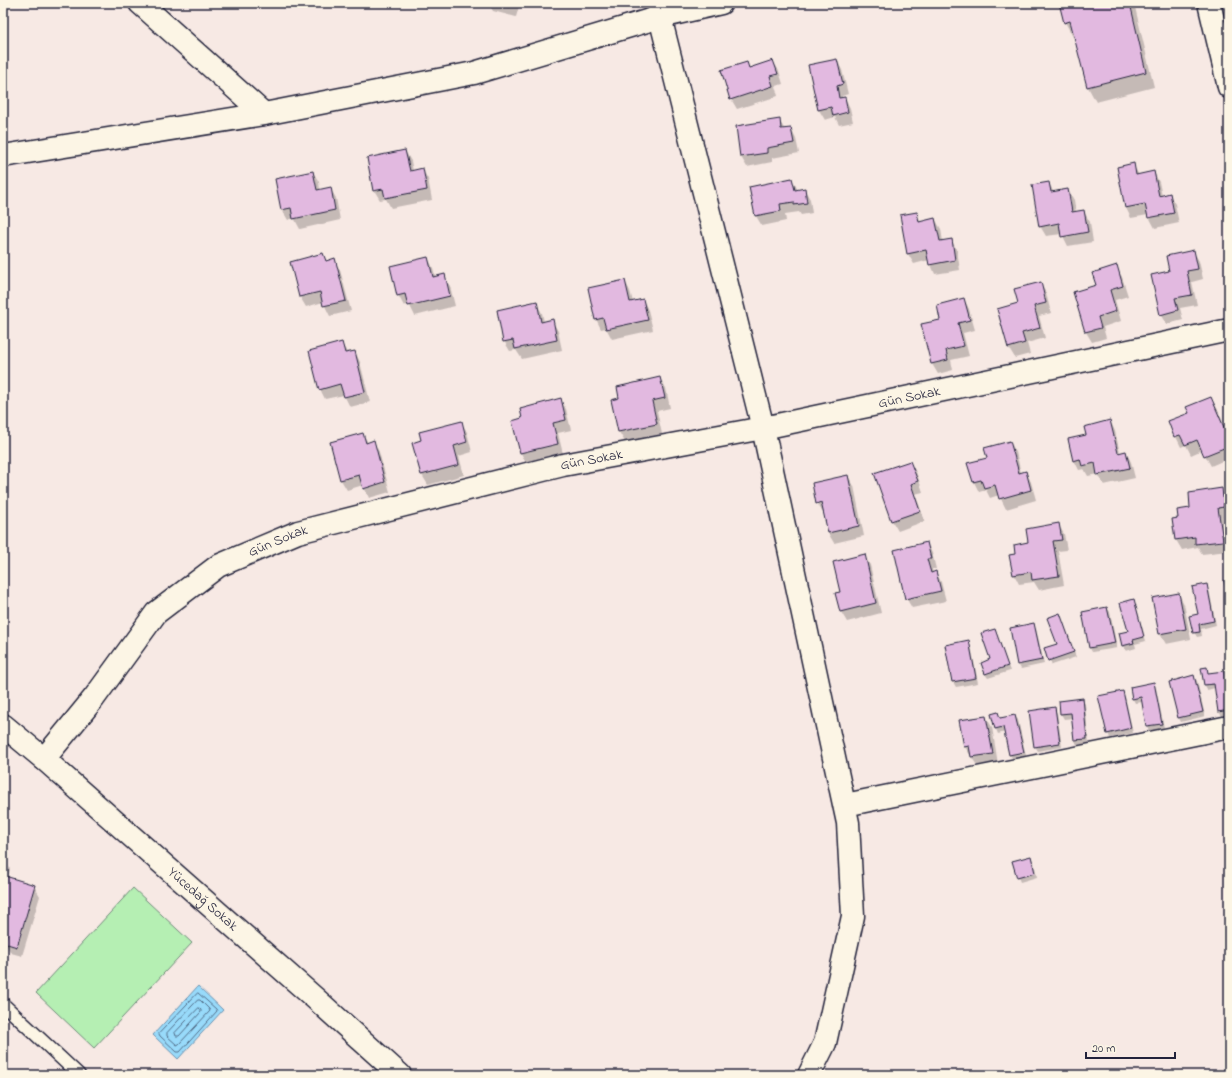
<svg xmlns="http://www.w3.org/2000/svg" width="1232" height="1078" font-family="'Indie Flower',sans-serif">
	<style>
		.green { fill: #b5efb3; stroke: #6c8877 }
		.water { fill: #98dafa; stroke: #6990ae }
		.shadow { fill: #0003 }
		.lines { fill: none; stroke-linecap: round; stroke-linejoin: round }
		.shore { stroke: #516c87; stroke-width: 1 }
		.building { fill: #e2b9e0; stroke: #22223b }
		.lane-casing { stroke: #22223b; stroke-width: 15 }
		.street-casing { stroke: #22223b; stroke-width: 25 }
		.lane { stroke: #fcf5e5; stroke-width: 12 }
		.street { stroke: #fcf5e5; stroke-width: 22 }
		.labels { text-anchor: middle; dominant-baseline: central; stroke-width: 3; stroke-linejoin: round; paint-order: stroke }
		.street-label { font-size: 14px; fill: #22223b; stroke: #fcf5e5 }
	</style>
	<rect width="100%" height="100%" fill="#f7e9e4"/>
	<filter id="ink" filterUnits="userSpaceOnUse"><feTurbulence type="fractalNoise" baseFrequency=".025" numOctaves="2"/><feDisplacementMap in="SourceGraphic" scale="8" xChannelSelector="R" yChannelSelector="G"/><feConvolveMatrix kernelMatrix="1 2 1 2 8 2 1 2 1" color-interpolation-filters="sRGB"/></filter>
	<g filter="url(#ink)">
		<path class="green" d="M133 888 192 943 94 1048 36 993Z"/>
		<path class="water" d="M198 986 223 1010 178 1059 153 1035Z"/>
		<path class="shadow" d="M488 3H520L516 17 493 11Z
			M1060 3H1134L1154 87 1096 102 1088 87 1075 37H1073L1065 22Z
			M837 60 842 70 848 94 842 96V98H845L850 108 853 122 839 125 835 117 825 120 819 110Z
			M773 61 779 71 783 84 775 86 778 96 737 109 731 99 746 63 750 68Z
			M779 120 785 130 791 129 796 139 799 153 772 158V162L747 167 741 157Z
			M405 151 411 161 413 171 422 169 428 179 432 200 391 208 386 199 380 200 374 190Z
			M1133 165 1139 175 1154 172 1159 182 1162 196 1169 194 1175 204 1179 223 1155 228 1148 215 1131 218 1126 208 1118 168Z
			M313 172 319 182 320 190 330 188 336 198 340 220 300 229 294 218 288 220 282 210 276 179Z
			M792 179 798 190 804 189 810 199 812 213 801 215 799 212 785 214 786 221 762 226 756 216 750 188Z
			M1049 183 1054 193 1068 190 1074 200 1076 213 1084 212 1090 222 1093 242 1068 246 1062 234 1046 236 1040 226Z
			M916 213 921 222 935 219 941 229 943 242 951 240 957 250 960 270 935 274 929 260 914 264 908 254Z
			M1193 251 1199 261 1203 279 1192 282 1197 305 1180 308 1183 320 1167 324 1161 314 1171 271Z
			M323 254 327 262 334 260 340 270 351 311 330 316 323 302 306 307 300 297 291 262Z
			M428 258 433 268 436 278 444 276 450 286 455 306 415 316 409 304 404 306 398 295Z
			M1116 267 1122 277 1128 296 1115 300 1121 321 1103 327 1106 338 1092 342 1086 332 1074 293 1097 286Z
			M625 281 630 291 633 302 643 300 648 310 653 330 612 339 606 328 601 329 596 319Z
			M1040 283 1046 293 1051 313 1039 316 1045 338 1027 343 1030 354 1015 358 1009 348 1019 304Z
			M964 299 969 309 975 330 963 333 969 356 951 360 953 370 938 374 932 364 922 325 942 321Z
			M536 303 542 313 544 322 552 321 558 331 562 350 522 359 516 350 510 351 504 341Z
			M342 344 348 354 355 352 360 362 370 402 350 407 344 395 325 399 320 389Z
			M660 378 666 388 670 408 657 411 662 434 625 442 619 432 612 401 621 398Z
			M1211 398 1217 408 1229 438V458L1211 466 1202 450 1191 455 1186 445 1181 447 1169 422 1190 413Z
			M560 399 566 409 571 430 558 433 563 454 526 463 521 453 513 422 524 419Z
			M1110 421 1115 431 1120 453 1126 452 1131 462 1135 478 1104 485 1098 474 1088 476 1084 469 1079 470 1074 460 1087 436Z
			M461 422 467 432 472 452 459 456 464 475 428 485 422 475 414 444Z
			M363 434 368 443 374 442 379 452 390 492 369 498 363 485 347 490 341 480 331 443Z
			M1010 442 1016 452 1021 473 1026 472 1031 482 1036 500 1006 509 999 495 990 498 986 490 979 492 974 482 988 458Z
			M910 462 916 472 923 492 915 494 925 521 898 531 892 521 875 474Z
			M848 476 854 486 864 536 834 543 828 533 824 513H823L817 503Z
			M1221 489 1227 499 1229 516 1223 517 1228 551 1202 554 1198 547 1182 550 1176 540 1179 519 1191 508Z
			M1058 524 1064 534 1067 550 1058 551 1064 585 1039 590 1034 582 1019 584 1014 574 1016 555 1029 543Z
			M927 543 932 553 936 569H932L933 573 936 572 941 582 946 601 912 608 906 598Z
			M864 555 870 565 881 613 847 622 841 612Z
			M1206 585 1209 590 1216 625 1201 629 1202 636 1197 637 1194 632Z
			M1179 594 1184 604 1191 639 1166 644 1160 634 1154 599Z
			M1134 601 1136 605 1146 641 1135 644 1136 648 1126 651 1123 646 1120 634 1129 632Z
			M1107 608 1110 612 1117 648 1092 652 1090 648Z
			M1060 615 1076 657 1052 665 1045 649 1058 644Z
			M1033 624 1036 629 1044 664 1021 669 1018 664Z
			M995 630 1010 671 988 678 985 674 992 660Z
			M969 641 971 646 978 683 956 687 953 682 946 646Z
			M1206 668 1209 674 1223 672 1226 676 1229 695V715L1222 716 1219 712 1215 688 1207 690 1205 685Z
			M1194 677 1197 681 1205 716 1181 722 1179 718Z
			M1154 683 1156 688 1164 728 1149 731 1147 726 1142 702 1135 703 1133 699Z
			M1122 692 1125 697 1133 733 1110 738 1108 733Z
			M1082 699 1085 704 1089 743 1077 745 1075 740 1073 718 1064 719 1061 714Z
			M1054 708 1057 713 1062 747 1038 751 1035 746Z
			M998 713 1001 719 1015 716 1018 720 1026 756 1013 759 1010 755 1005 732 998 734 996 729 992 714Z
			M986 717 992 727 998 764 978 767 965 747 960 721Z
			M1031 857 1034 862 1037 877 1020 882 1018 877Z
			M3 858 10 869 8 878 34 886 40 896 22 956 11 953 5 943 6 941 3 940Z
			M224 1070 229 1075H220Z"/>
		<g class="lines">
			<path class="shore" d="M198 993 216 1009 217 1011 180 1052H177L160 1036 159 1034Z
				M198 1000H200L209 1009 210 1011 179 1044 177 1045 167 1036V1033Z
				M199 1008 201 1010V1012L179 1036H176L175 1033Z"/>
		</g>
		<path class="building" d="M493 3H511L510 7Z
			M1059 3H1130L1146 72 1087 87 1070 21 1064 23Z
			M837 59 843 84 837 86 839 98 845 97 848 112 833 116 831 107 818 110 808 65Z
			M773 60 778 74 770 76 773 86 730 100 721 70 747 62 749 68Z
			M780 119 781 129 791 128 794 143 767 148V153L740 157 736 126Z
			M405 150 410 171 423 168 427 190 385 198 383 189 373 191 367 158Z
			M1134 163 1136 175 1154 171 1159 196 1170 193 1174 213 1148 218 1145 204 1125 208 1117 167Z
			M313 171 317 190 331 187 335 210 293 219 291 208 281 210 275 179Z
			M792 178 795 190 805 188 807 203 794 205V202L780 204 781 211 755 216 749 187Z
			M1049 182 1051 192 1068 189 1072 212 1084 210 1088 232 1061 237 1059 223 1039 227 1032 185Z
			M917 212 919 222 935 218 940 241 952 239 955 260 929 265 926 250 907 254 900 215Z
			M1194 250 1198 269 1187 271 1192 295 1175 298 1178 310 1160 315 1151 275 1169 271 1166 256Z
			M323 253 326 261 335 258 346 301 323 306 320 292 299 297 290 262Z
			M428 257 433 277 445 274 450 296 408 306 405 294 397 296 390 266Z
			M1117 265 1123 286 1110 290 1116 311 1098 317 1101 328 1085 332 1073 292 1096 285 1092 273Z
			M625 280 630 302 643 299 648 320 606 329 603 318 595 320 588 288Z
			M1041 282 1046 303 1034 306 1040 328 1022 333 1025 343 1008 348 997 309 1018 303 1014 289Z
			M964 298 970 320 958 323 964 346 946 350 948 360 931 364 921 324 940 320 937 305Z
			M537 301 541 322 553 319 557 340 515 349 513 340 503 342 497 310Z
			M342 342 345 353 355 351 365 392 344 397 340 384 319 390 309 351Z
			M660 377 665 398 652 401 657 424 618 432 611 400 619 398 617 387Z
			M1211 397 1229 439V446L1204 456 1197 440 1185 445 1180 435 1174 437 1168 421 1189 413 1186 407Z
			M561 398 566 420 553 423 558 444 520 453 512 421 522 418 520 409Z
			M1110 420 1118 453 1126 451 1130 468 1097 475 1095 463 1082 466 1080 459 1073 461 1068 439 1086 435 1084 427Z
			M462 421 467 442 454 446 459 465 421 475 412 443 421 440 419 432Z
			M363 433 366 443 374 440 385 482 363 489 359 475 340 480 330 442Z
			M1010 441 1019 473 1026 471 1031 490 999 499 995 485 984 488 981 480 973 482 967 463 987 458 984 448Z
			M910 461 918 481 911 484 920 511 891 521 874 473Z
			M848 475 859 526 828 533 821 502 816 504 812 483Z
			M1222 488 1224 507 1218 508 1223 541 1195 544V537L1175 540 1172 519 1178 518 1177 510 1190 508 1189 493Z
			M1059 523 1062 540 1053 541 1059 576 1032 580 1031 572 1013 575 1009 555 1015 554 1014 545 1028 542 1026 529Z
			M927 542 931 559H927L931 573 936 571 941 591 905 599 894 550Z
			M865 554 876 603 840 612 835 593 840 592 833 562Z
			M1229 580V602L1224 581Z
			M1207 584 1214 621 1199 624 1200 632 1193 633 1189 616 1198 614 1192 587Z
			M1179 593 1186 629 1159 634 1152 598Z
			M1134 599 1144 637 1133 640 1134 643 1122 646 1119 633 1128 631 1120 603Z
			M1107 607 1115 643 1089 648 1082 612Z
			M1060 613 1074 652 1048 661 1044 648 1057 644 1047 618Z
			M1034 623 1042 660 1017 665 1010 628Z
			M995 629 1008 666 985 674 981 663 990 659 981 633Z
			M969 640 976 678 952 682 945 645Z
			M1207 667 1208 673 1224 671 1229 710 1218 712 1214 684 1204 685 1201 668Z
			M1194 675 1203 712 1178 718 1169 682Z
			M1154 682 1162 724 1146 726 1141 697 1132 699 1130 687Z
			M1123 691 1131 728 1107 734 1098 696Z
			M1083 698 1087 739 1074 740 1071 713 1060 714 1059 701Z
			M1055 707 1060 743 1034 747 1029 711Z
			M998 712 1000 718 1015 715 1024 752 1009 755 1003 727 995 729 991 714Z
			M986 716 993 754 971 757 969 746 964 747 959 720Z
			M1031 856 1035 873 1017 878 1012 861Z
			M5 876 35 885 17 947 4 943 7 934 3 932V883Z"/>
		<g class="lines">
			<g class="lane-casing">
				<path id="lane" d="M3 1004 79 1075"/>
			</g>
			<g class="street-casing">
				<g id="street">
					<path d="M140 3 264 114"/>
					<path d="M659 3 660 17 763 428 848 823 853 916 825 1043 809 1075"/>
					<path d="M1209 3 1229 87"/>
					<path d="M3 156 264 114 474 73 660 17 721 3"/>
					<path id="s1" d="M3 725 44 759 317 1000 400 1075"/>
					<path id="s2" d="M44 759 94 698 156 613 218 566 298 532 563 465 763 428 1229 330"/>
					<path d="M845 805 1229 727"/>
				</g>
			</g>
			<use href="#lane" class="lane"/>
			<use href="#street" class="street"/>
		</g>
	</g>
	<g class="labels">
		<g class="street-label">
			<text stroke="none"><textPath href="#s2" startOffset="975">Gün Sokak</textPath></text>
			<text stroke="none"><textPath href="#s2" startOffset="651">Gün Sokak</textPath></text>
			<text stroke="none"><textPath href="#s2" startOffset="327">Gün Sokak</textPath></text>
			<text stroke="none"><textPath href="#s1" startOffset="265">Yücedağ Sokak</textPath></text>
		</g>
	</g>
	<rect width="1232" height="1078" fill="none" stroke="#fcf5e5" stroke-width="16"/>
	<rect x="8" y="8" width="1216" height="1062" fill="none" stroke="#22223b" stroke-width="1.5" filter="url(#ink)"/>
	<path d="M1086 1052v6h89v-6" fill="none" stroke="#22223b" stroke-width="2"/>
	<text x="1092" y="1052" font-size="12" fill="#22223b" stroke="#fcf5e5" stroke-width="3" paint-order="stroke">20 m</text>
</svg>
